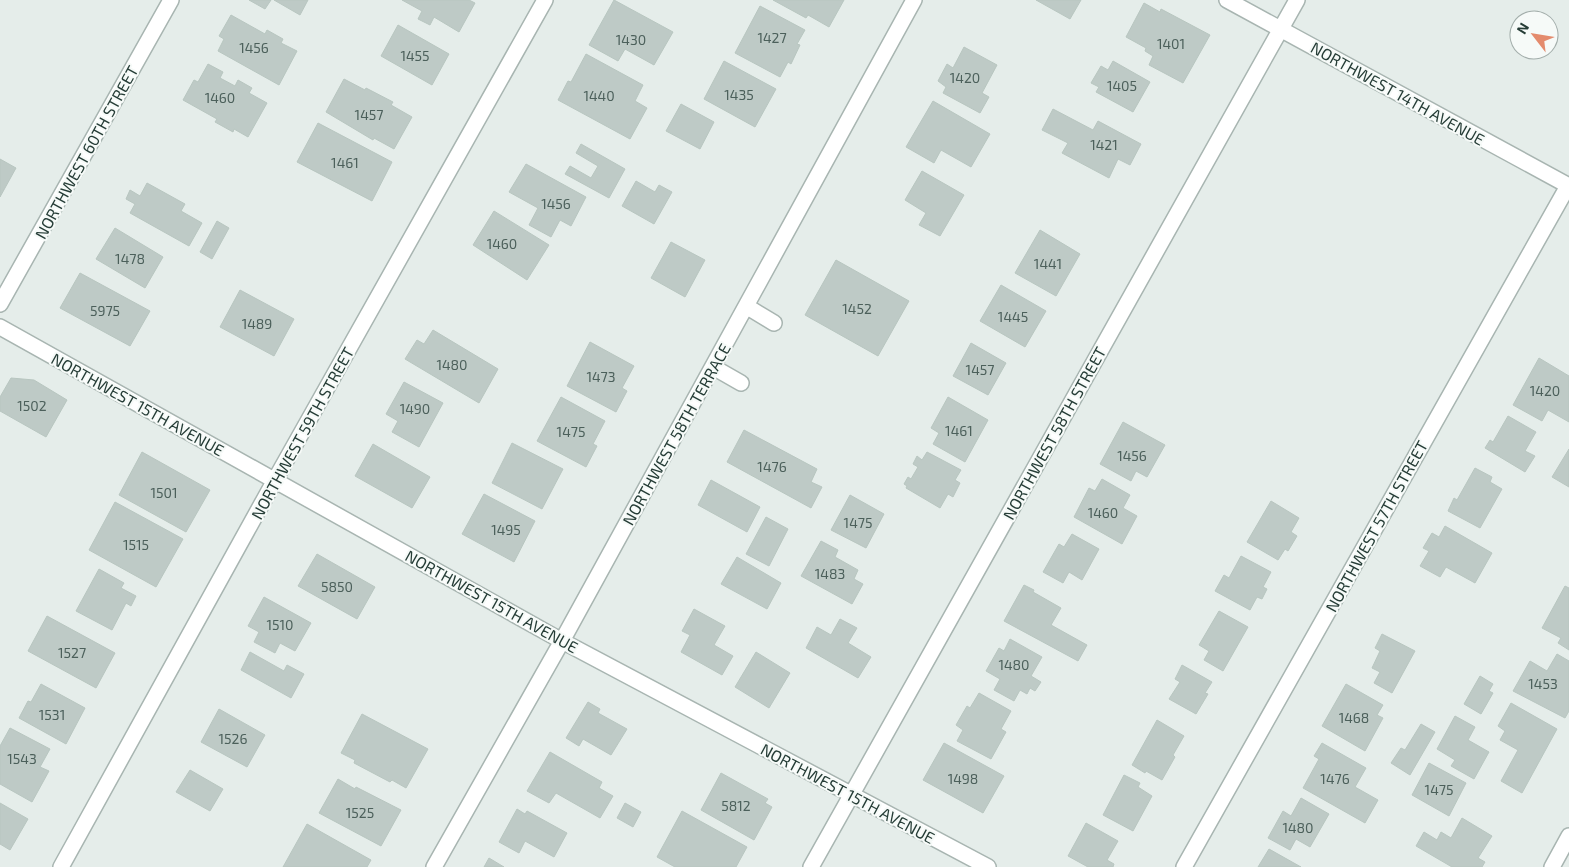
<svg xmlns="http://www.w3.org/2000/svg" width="1569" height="867" font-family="'Exo 2',sans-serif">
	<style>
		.building { fill: #becac6; stroke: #b8c6c0 }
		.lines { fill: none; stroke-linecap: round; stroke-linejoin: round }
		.minor-casing { stroke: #a8b5b1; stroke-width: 18 }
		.minor { stroke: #fff; stroke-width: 15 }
		.labels { text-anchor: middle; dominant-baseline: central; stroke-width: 4; stroke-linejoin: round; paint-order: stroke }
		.number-label { font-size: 14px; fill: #4c605b }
		.street-label { font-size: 16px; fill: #263d37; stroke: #f6faf8 }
	</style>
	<rect width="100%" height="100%" fill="#e5edea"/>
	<path class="building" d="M249 0H271L265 9Z
		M274 0H308L300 15Z
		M402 0H469L475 3 459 32 434 17 430 25 418 19 422 11Z
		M614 0 673 32 654 65 625 49 618 61 589 45Z
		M773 0H844L829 27 808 15 806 18Z
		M1036 0H1081L1070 19Z
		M1144 3 1160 12 1161 9 1210 35 1183 83 1149 65 1153 56 1145 51 1146 48 1126 37Z
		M760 6 805 30 797 44 800 45 791 64 788 62 780 77 735 53Z
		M231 15 265 34 267 30 283 39 281 43 297 51 279 85 218 51 224 39 219 36Z
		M398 25 449 54 432 85 381 56Z
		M964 47 997 65 982 93 989 97 980 113 943 93 946 87 938 81 947 64 953 68Z
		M586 54 643 85 635 101 647 108 630 139 558 100 568 81 571 82Z
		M724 61 776 89 755 127 704 99Z
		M1113 61 1150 82 1133 112 1096 92 1099 87 1091 83 1101 66 1108 70Z
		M208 64 223 72 220 78 235 86 238 80 252 88 249 93 267 103 248 137 234 129 233 132 215 122 217 119 183 100 194 80 198 82Z
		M344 79 365 90 366 88 393 102 391 105 412 117 394 149 374 138 373 140 326 112Z
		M933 101 990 134 971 167 941 150 934 163 906 147Z
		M681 104 714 122 700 149 666 131Z
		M1053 109 1093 130 1098 121 1141 144 1130 165 1118 159 1109 178 1062 153 1068 143 1042 130Z
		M318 123 392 162 372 201 297 162Z
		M581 144 625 169 609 198 565 174 570 166 591 178 598 166 576 153Z
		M0 159 16 168 0 197Z
		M526 164 586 197 571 226 560 220 551 237 529 225 538 208 509 192Z
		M922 171 964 195 940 236 919 225 926 213 905 200Z
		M636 181 655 192 659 185 672 192 654 224 622 206Z
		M147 183 185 204 181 211 202 223 189 246 130 213 135 204 126 199 130 190 140 196Z
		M494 211 549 245 527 280 473 245Z
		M217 221 229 228 212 259 200 252Z
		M115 228 163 257 145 288 96 259Z
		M1040 230 1080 254 1056 296 1015 273Z
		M671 242 705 260 685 297 651 278Z
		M836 260 909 301 878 356 805 315Z
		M80 273 150 311 130 346 60 308Z
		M1001 285 1046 311 1025 347 980 321Z
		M240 290 294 319 274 356 220 327Z
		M433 330 498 369 479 403 405 359 417 340 424 344Z
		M590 342 634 366 622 388 627 391 616 412 567 386Z
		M971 343 1006 363 988 395 953 376Z
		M1539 358 1569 376V422L1548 410 1542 421 1513 405Z
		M11 378 34 380 67 400 46 437 0 411V397Z
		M404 382 443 403 419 447 392 432 398 421 386 414Z
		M561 397 605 421 593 444 597 446 586 467 537 441Z
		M948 397 988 420 965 462 933 444 939 433 931 428Z
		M1508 416 1536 432 1525 451 1535 456 1525 472 1485 448 1490 440 1493 442Z
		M1123 422 1165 445 1147 477 1136 471 1131 481 1100 464Z
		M744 430 817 469 811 482 822 487 811 508 727 462Z
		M512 443 563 469 542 509 492 483Z
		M373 444 430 477 412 508 355 476Z
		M1569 449V487L1552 477Z
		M142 452 210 490 186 532 119 495Z
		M927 452 961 470 955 480 960 483 953 497 948 494 940 508 906 488 907 486 904 484 908 477 911 479 918 467 913 464 917 456 922 460Z
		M1475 468 1492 477 1490 482 1502 489 1480 528 1448 511 1454 498 1457 500Z
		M1102 479 1130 495 1123 508 1137 516 1122 544 1074 517 1089 488 1095 491Z
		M711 480 760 507 747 532 698 505Z
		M484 494 535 521 514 562 462 534Z
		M850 495 884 514 866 548 831 530Z
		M1271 501 1299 518 1291 532 1297 536 1288 551 1285 549 1278 560 1247 542Z
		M115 502 183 539 156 587 89 550Z
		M766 517 788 529 769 566 746 554Z
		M1445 526 1492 553 1475 583 1446 567 1440 577 1420 566 1429 551 1423 548 1432 533 1439 537Z
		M1072 534 1099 549 1082 580 1069 572 1063 583 1043 572 1059 544 1064 547Z
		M821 541 838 550 835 557 858 570 854 579 863 584 852 604 801 576Z
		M317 554 375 587 357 619 298 586Z
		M1241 556 1271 572 1263 587 1267 589 1262 599 1257 597 1250 610 1215 591 1224 575 1229 578Z
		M737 557 781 583 767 609 721 584Z
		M99 569 124 583 121 588 136 596 131 606 126 603 112 630 76 611Z
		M1024 585 1034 590 1033 592 1061 608 1051 625 1087 645 1078 661 1004 621Z
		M1565 586 1569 588V650L1558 643 1561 638 1542 628Z
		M264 597 311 623 295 651 280 643 275 653 254 642 259 632 248 626Z
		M694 609 725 626 714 645 733 656 722 675 681 652 690 635 682 631Z
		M1219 611 1248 627 1223 671 1204 660 1209 651 1199 645Z
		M47 616 115 653 96 688 28 651Z
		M840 619 857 628 848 643 871 657 858 678 806 648 817 627 831 635Z
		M1382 634 1415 651 1392 693 1374 683 1380 672 1372 668 1380 651 1375 648Z
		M1010 639 1042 657 1031 676 1041 682 1035 691 1030 688 1027 694 1020 690 1014 701 994 690 1000 679 986 671 999 648 1004 651Z
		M250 652 284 671 287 665 304 674 291 698 241 670Z
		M756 652 790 673 769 708 735 687Z
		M1557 654 1569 661V711L1565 718 1513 691 1530 661 1547 671Z
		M1182 665 1212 682 1205 693 1208 694 1196 714 1169 699 1180 682 1175 679Z
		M1480 676 1493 684 1489 691 1493 693 1481 714 1464 704Z
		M41 684 85 708 66 744 19 718 28 701 31 702Z
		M1346 684 1383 705 1377 715 1383 718 1365 751 1322 726Z
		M979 693 1011 711 1001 729 1006 732 991 759 957 741 963 730 956 725 967 706 970 708Z
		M588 702 600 709 598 713 627 729 611 755 583 739 579 746 566 738Z
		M1511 703 1557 729 1522 793 1501 781 1518 750 1500 740 1505 731 1498 726Z
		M219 709 265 735 247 767 201 742Z
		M362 714 428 749 406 788 392 780 390 782 354 763 355 760 341 753Z
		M1455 716 1475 727 1468 740 1489 752 1474 779 1451 766 1455 760 1437 749Z
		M1157 720 1184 736 1173 755 1175 757 1162 780 1146 771 1145 773 1132 765Z
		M1421 724 1435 732 1410 775 1391 763 1401 748 1405 750Z
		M10 728 50 749 40 767 49 771 32 802 0 784V746Z
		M944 743 1004 776 983 813 923 780Z
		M1322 743 1366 768 1355 787 1378 800 1365 823 1303 788 1319 759 1314 756Z
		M550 752 602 782 599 788 613 796 600 818 556 793 549 803 527 791Z
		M1429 763 1466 783 1449 816 1412 795Z
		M190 770 223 789 210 811 176 792Z
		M721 773 768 799 765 803 772 807 754 840 701 810Z
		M1124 775 1140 783 1138 787 1152 796 1133 831 1103 815Z
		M338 779 355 789 356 787 401 810 381 846 319 813Z
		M1301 798 1329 814 1310 847 1296 839 1290 850 1268 838 1283 811 1291 816Z
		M0 803 28 819 10 850 0 844Z
		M625 803 641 812 633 827 617 818Z
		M517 809 525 814 527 811 567 833 554 857 525 841 519 853 499 842Z
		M682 811 747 847 736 867H675L657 857Z
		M1462 818 1492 836 1478 858 1485 862 1482 867H1452L1416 846 1424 832 1437 840 1441 832 1451 838Z
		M1086 823 1118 841 1107 860 1114 864 1113 867H1088L1068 856Z
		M307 824 371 860 367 867H283Z
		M1269 849 1301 867H1258Z
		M489 858 504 867H484Z"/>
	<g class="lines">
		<g class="minor-casing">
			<path id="minor" d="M1227 0 1569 186
				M0 304 171 0
				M746 306 774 323
				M0 327 562 641 988 867
				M713 367 741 383
				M61 867 275 480 545 0
				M434 867 562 641 914 0
				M811 867 1297 0
				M1184 867 1568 186
				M1552 867 1569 836"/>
		</g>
		<use href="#minor" class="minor"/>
	</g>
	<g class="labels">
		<g class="number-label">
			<text x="772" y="37">1427</text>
			<text x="631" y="39">1430</text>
			<text x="1171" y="43">1401</text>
			<text x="254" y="47">1456</text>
			<text x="415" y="55">1455</text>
			<text x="965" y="77">1420</text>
			<text x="1122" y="85">1405</text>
			<text x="739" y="94">1435</text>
			<text x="599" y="95">1440</text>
			<text x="220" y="97">1460</text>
			<text x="369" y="114">1457</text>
			<text x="1104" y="144">1421</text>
			<text x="345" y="162">1461</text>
			<text x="556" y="203">1456</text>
			<text x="502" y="243">1460</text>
			<text x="130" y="258">1478</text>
			<text x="1048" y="263">1441</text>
			<text x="857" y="308">1452</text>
			<text x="105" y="310">5975</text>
			<text x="1013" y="316">1445</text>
			<text x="257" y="323">1489</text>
			<text x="452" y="364">1480</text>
			<text x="980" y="369">1457</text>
			<text x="601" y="376">1473</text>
			<text x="1545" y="390">1420</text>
			<text x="32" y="405">1502</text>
			<text x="415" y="408">1490</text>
			<text x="959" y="430">1461</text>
			<text x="571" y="431">1475</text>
			<text x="1132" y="455">1456</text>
			<text x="772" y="466">1476</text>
			<text x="164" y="492">1501</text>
			<text x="1103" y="512">1460</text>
			<text x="858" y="522">1475</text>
			<text x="506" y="529">1495</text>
			<text x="136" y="544">1515</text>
			<text x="830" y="573">1483</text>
			<text x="337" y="586">5850</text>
			<text x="280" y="624">1510</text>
			<text x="72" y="652">1527</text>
			<text x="1014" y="664">1480</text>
			<text x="1543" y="683">1453</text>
			<text x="52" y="714">1531</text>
			<text x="1354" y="717">1468</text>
			<text x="233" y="738">1526</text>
			<text x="22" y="758">1543</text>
			<text x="963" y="778">1498</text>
			<text x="1335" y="778">1476</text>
			<text x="1439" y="789">1475</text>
			<text x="736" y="805">5812</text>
			<text x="360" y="812">1525</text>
			<text x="1298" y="827">1480</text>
		</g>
		<g class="street-label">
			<text transform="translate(1398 93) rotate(29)">NORTHWEST 14TH AVENUE</text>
			<text transform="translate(86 152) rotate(-61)">NORTHWEST 60TH STREET</text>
			<text transform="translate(138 404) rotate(29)">NORTHWEST 15TH AVENUE</text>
			<text transform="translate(302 433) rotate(-61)">NORTHWEST 59TH STREET</text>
			<text transform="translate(1054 433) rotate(-61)">NORTHWEST 58TH STREET</text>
			<text transform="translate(676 434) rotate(-61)">NORTHWEST 58TH TERRACE</text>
			<text transform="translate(1376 526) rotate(-61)">NORTHWEST 57TH STREET</text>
			<text transform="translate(492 601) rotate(29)">NORTHWEST 15TH AVENUE</text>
			<text transform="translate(848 793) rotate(28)">NORTHWEST 15TH AVENUE</text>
		</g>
	</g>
	<g transform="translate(1534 35) rotate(301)"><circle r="24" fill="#f6faf8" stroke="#a3aeab"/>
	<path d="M0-4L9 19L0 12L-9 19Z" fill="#e48b6d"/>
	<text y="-8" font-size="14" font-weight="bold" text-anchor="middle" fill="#263d37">N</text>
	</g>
</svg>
